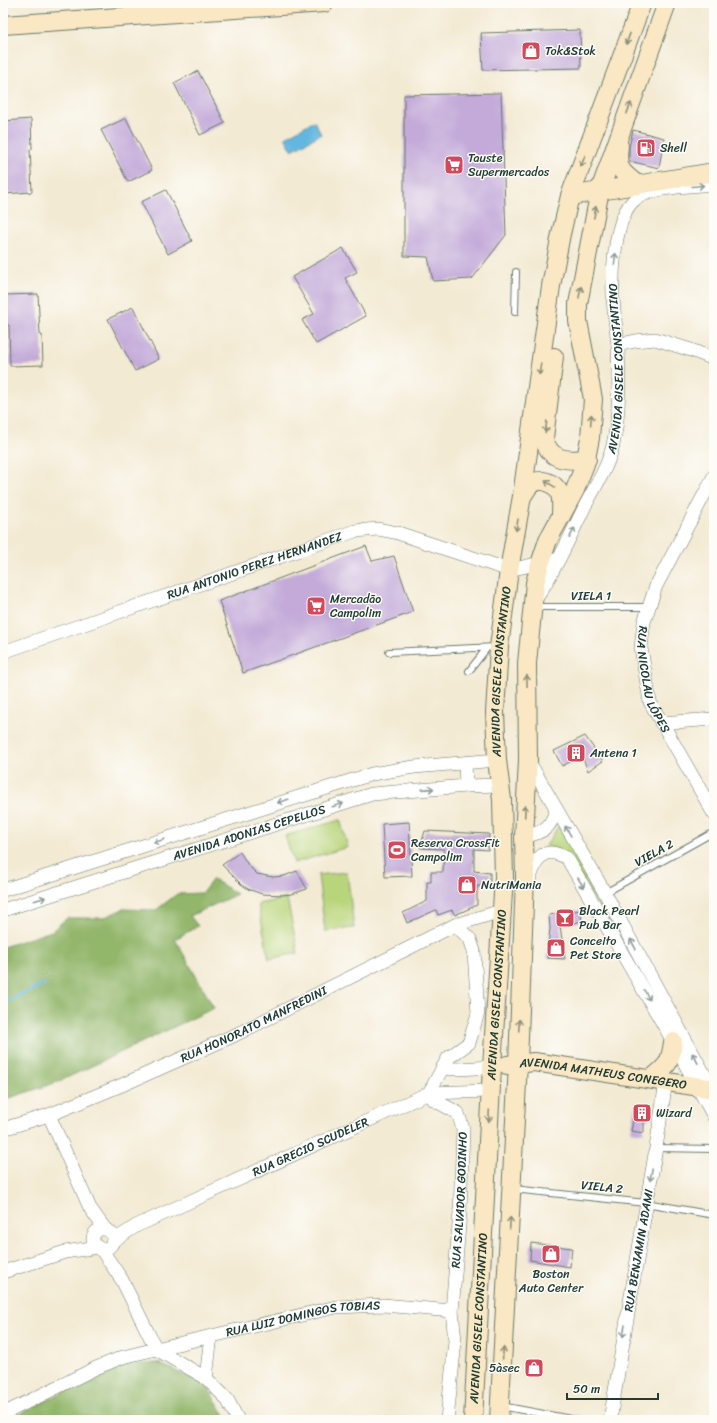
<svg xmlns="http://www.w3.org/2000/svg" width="717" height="1423" font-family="Sriracha,sans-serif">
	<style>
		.green { fill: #b9d57b; stroke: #6c8958 }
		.forest { fill: #92b66b; stroke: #587a50 }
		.water { fill: #64b7df; stroke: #427a8a }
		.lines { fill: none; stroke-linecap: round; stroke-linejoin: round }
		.stream { stroke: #64b7df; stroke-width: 3.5 }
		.building { fill: #c3aad9 }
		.lane-casing { stroke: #697a6c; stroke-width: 8 }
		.street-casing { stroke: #697a6c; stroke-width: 14 }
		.secondary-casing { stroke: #697a6c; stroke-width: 20 }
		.lane { stroke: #fff; stroke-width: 6 }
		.street { stroke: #fff; stroke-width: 13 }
		.secondary { stroke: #fae7c3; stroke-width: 18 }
		.oneway { stroke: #8c927c }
		.oneway2 { stroke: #8f9e9a }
		.labels { text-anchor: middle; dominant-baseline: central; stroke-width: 3; stroke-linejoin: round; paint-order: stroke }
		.poi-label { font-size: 12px; fill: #1f3d34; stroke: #fdfcf7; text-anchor: start }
		.street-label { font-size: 12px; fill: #1f3d34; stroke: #fdfcf7 }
	</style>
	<rect width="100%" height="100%" fill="#fdfcf7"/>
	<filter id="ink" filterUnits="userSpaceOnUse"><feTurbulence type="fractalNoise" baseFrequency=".025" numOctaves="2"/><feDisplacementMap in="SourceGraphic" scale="8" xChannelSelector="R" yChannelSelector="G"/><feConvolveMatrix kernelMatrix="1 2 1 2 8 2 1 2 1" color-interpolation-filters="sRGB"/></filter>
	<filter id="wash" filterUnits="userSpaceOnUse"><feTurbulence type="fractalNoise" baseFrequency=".012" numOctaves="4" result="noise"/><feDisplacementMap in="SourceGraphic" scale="16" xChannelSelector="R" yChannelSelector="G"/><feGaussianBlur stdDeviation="0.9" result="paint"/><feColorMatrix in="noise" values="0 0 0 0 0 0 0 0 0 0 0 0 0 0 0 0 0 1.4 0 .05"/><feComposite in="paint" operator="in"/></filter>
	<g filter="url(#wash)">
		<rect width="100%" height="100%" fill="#f3ead3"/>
		<path class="green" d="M340 820 348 847 294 863 285 836Z
			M559 825 610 916H606L559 849 546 846Z
			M347 872 354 928 325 931 318 875Z
			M287 898 298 953 269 959 258 904Z"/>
		<path class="forest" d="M213 879 237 894 190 916 198 926 175 939 214 1008 58 1082 3 1100V947L52 931 67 918H103L123 909 156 910 177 894 202 893Z
			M158 1363 206 1385 228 1420H8L91 1378 123 1365Z"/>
		<path class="water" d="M314 121 321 134 292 150 285 137Z"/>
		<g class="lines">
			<path class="stream" d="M3 1003 45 984"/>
		</g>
		<g id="blocks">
			<path class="building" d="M580 30 581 68 483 70 481 33Z
				M198 71 225 123 200 135 174 83Z
				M501 93 506 235 472 279 433 281 428 257 404 256V95Z
				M126 118 152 170 128 182 101 130Z
				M31 119 32 149 30 150 32 192 3 194V121Z
				M633 130 664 138 659 168 629 161V147Z
				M166 190 192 241 168 254 141 202Z
				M343 248 357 272 345 278 366 316 316 344 302 320 314 314 292 277Z
				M38 294 40 335H42L43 365 10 366 9 325H6L5 295Z
				M133 307 159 359 135 371 108 319Z
				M366 546 372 561 394 556 413 612 243 673 219 601Z
				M585 736 603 761 588 771 582 756 562 766 554 751Z
				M409 822 412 876 385 877 382 824Z
				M425 831 489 834 488 850 474 849V871L490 873V883H483V886H477V905L455 915 452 910 438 915 436 910 407 923 403 913 427 901V882H431V872H443L444 849 420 848Z
				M240 852 248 865 257 874 273 877 284 876 297 871 307 889 292 894 282 895 262 894 248 889 241 884 222 865Z
				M580 910 582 921 560 926 565 959 547 958 550 928 549 915Z
				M636 1105 650 1106 649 1119 644 1121V1133L631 1131Z
				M531 1243 572 1248 570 1267 530 1260Z"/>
		</g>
	</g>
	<g filter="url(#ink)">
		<use href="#blocks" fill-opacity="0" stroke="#697a6c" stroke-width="1"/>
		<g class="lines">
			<g class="lane-casing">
				<path id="lane" d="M515 312 516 272
					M535 607H649
					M389 652 497 647
					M469 671 487 648
					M605 893 714 832
					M656 1148 714 1149
					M513 1189 646 1203 714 1215
					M501 1406 576 1420"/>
			</g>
			<g class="street-casing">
				<g id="street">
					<path d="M618 345 635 341 655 339 691 350 714 359"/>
					<path id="s1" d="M714 476 656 586 644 622 641 648 650 702 714 814"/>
					<path id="s2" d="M534 602C554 572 569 539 585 506 596 485 610 464 614 440 620 411 619 376 618 346 617 334 615 322 614 310 611 282 613 223 632 202 647 186 693 186 714 184"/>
					<path id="s3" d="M3 652 355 531 378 529 398 533 509 570 559 559"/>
					<path d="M661 723 714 719"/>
					<path d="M528 760 605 893 714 1092"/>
					<path d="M465 763 466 786"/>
					<path d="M524 837C543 832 551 829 556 809"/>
					<path d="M527 885C536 863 538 843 567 858L666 1029 714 1117"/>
					<path d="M3 890 372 774 414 767 497 760"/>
					<path id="s4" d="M3 910 372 794 466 786 501 785"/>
					<path d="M442 1068 458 1069 492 1067"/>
					<path d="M49 1115 90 1208 105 1229"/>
					<path id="s5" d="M3 1129 49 1115 122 1085 235 1035 455 925 501 911"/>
					<circle cx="103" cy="1239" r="10"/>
					<path id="s6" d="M113 1241 136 1226 429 1093 490 1091"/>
					<path id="s7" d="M101 1249 122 1280 156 1349 336 1307 383 1305 452 1311"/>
					<path d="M3 1272 65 1252 98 1247"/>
					<path d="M206 1378 211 1336"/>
					<path d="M3 1414 96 1368 123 1357 156 1349 206 1378 227 1399 238 1420"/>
					<path id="s8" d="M447 1420 455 1341 452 1311 460 1212 463 1129 458 1113 434 1100 429 1093 448 1058 469 1043 478 1013 474 951 470 939 455 925"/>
					<path id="s9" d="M610 1420 656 1148 666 1081"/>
				</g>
			</g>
			<g class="secondary-casing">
				<g id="secondary">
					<path d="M3 25 324 3"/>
					<path d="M619 146C616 169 621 172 638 185"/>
					<path d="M570 196 714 172"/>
					<path d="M554 357 544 438C549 461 567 461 587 459"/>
					<path d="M522 496C525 493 527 489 529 486 539 476 555 482 560 494 562 500 561 509 561 516"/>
					<path id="s10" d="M507 1065 534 1062 714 1089"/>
					<path d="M651 1079C668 1065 670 1064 673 1042"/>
					<path id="s11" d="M473 1420 492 1067 504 877 502 800 497 760 495 712 499 647 509 570 522 496 551 286 561 234 570 196 642 3"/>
					<path d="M499 1420 518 1064 525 877 524 837 528 760 527 663 535 583 540 564 548 540 575 490 585 464 590 438 593 399 578 321V304L600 190 667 3"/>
				</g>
			</g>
			<use href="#lane" class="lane"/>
			<use href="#street" class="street"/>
			<use href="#secondary" class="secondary"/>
		</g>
		<defs><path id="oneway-shaft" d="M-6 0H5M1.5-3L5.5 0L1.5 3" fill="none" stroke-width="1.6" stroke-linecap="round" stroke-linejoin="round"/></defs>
		<g class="oneway">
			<use href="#oneway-shaft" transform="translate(628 39) rotate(110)"/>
			<use href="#oneway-shaft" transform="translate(629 108) rotate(-70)"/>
			<use href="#oneway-shaft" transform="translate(583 161) rotate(110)"/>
			<use href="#oneway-shaft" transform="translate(595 212) rotate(-79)"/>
			<use href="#oneway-shaft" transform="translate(580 292) rotate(-80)"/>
			<use href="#oneway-shaft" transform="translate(540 369) rotate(98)"/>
			<use href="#oneway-shaft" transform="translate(591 420) rotate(-86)"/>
			<use href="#oneway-shaft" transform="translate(546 427) rotate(97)"/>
			<use href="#oneway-shaft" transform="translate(550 484) rotate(-149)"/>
			<use href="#oneway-shaft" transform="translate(517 525) rotate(100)"/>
			<use href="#oneway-shaft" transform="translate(527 681) rotate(-91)"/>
			<use href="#oneway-shaft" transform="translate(525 811) rotate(-87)"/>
			<use href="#oneway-shaft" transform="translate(519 1025) rotate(-88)"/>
			<use href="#oneway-shaft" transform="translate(489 1116) rotate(93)"/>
			<use href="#oneway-shaft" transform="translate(510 1223) rotate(-87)"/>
			<use href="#oneway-shaft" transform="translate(503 1353) rotate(-86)"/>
		</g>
		<g class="oneway2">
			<use href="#oneway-shaft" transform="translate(698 186) rotate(-5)"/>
			<use href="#oneway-shaft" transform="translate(615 259) rotate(-83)"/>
			<use href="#oneway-shaft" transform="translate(572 533) rotate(-63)"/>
			<use href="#oneway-shaft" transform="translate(428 789) rotate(-4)"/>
			<use href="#oneway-shaft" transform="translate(283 801) rotate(162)"/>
			<use href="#oneway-shaft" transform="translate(338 805) rotate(-17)"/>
			<use href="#oneway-shaft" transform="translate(568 831) rotate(-121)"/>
			<use href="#oneway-shaft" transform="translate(159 841) rotate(162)"/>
			<use href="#oneway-shaft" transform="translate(581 883) rotate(59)"/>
			<use href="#oneway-shaft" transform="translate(40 899) rotate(-17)"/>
			<use href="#oneway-shaft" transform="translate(633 944) rotate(-119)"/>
			<use href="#oneway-shaft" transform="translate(647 995) rotate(60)"/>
			<use href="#oneway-shaft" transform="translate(695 1058) rotate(-119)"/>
			<use href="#oneway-shaft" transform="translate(651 1175) rotate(101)"/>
			<use href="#oneway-shaft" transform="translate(624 1331) rotate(100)"/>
		</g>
	</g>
	<defs>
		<g id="shop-square" transform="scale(1)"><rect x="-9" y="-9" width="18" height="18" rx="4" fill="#d1495b" stroke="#fdfcf7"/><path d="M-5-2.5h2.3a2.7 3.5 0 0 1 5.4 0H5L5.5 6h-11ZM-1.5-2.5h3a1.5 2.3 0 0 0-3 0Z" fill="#fff"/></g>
		<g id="fuel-square" transform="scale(1)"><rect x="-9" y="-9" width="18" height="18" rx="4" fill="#d1495b" stroke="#fdfcf7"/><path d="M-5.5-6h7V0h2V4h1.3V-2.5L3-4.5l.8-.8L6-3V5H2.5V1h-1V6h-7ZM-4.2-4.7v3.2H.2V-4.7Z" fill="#fff"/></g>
		<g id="supermarket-square" transform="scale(1)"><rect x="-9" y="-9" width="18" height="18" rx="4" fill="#d1495b" stroke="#fdfcf7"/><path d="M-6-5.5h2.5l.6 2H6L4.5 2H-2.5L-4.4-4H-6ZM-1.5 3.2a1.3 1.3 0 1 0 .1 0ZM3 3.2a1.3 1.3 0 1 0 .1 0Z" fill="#fff"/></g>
		<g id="building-square" transform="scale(1)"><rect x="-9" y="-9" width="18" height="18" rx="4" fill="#d1495b" stroke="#fdfcf7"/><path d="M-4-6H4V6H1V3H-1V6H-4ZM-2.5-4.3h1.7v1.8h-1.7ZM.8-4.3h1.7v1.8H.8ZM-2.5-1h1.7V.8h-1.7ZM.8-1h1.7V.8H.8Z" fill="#fff"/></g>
		<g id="stadium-square" transform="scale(1)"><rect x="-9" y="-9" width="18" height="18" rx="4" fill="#d1495b" stroke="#fdfcf7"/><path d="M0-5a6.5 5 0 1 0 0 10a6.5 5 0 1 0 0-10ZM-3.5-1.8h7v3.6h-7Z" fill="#fff"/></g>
		<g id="bar-square" transform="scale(1)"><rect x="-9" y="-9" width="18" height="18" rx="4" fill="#d1495b" stroke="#fdfcf7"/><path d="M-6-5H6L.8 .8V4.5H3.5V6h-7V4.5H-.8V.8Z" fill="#fff"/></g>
	</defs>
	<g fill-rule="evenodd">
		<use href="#shop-square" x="531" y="51"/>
		<use href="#fuel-square" x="646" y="148"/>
		<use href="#supermarket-square" x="454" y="165"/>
		<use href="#supermarket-square" x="316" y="606"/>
		<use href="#building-square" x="576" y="753"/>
		<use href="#stadium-square" x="397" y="850"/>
		<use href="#shop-square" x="467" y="885"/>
		<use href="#bar-square" x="565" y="918"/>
		<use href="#shop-square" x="556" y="948"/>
		<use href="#building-square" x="642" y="1113"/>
		<use href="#shop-square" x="551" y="1254"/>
		<use href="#shop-square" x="534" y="1368"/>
	</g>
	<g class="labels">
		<g class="poi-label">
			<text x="545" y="51">Tok&amp;Stok</text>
			<text x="660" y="148">Shell</text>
			<text x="468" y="158">Tauste<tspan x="468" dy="14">Supermercados</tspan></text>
			<text x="330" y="599">Mercadão<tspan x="330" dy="14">Campolim</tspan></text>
			<text x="590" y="753">Antena 1</text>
			<text x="411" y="843">Reserva CrossFit<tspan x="411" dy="14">Campolim</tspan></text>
			<text x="481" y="885">NutriMania</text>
			<text x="579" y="911">Black Pearl<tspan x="579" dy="14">Pub Bar</tspan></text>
			<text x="570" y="941">Conceito<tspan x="570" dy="14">Pet Store</tspan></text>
			<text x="656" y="1113">Wizard</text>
			<text x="551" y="1274" text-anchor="middle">Boston<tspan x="551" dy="14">Auto Center</tspan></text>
			<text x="520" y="1368" text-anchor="end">5àsec</text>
		</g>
		<g class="street-label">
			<text stroke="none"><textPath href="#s2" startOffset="253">AVENIDA GISELE CONSTANTINO</textPath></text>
			<text stroke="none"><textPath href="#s3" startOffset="266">RUA ANTONIO PEREZ HERNANDEZ</textPath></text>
			<text x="591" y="596">VIELA 1</text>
			<text stroke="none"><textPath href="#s11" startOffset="750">AVENIDA GISELE CONSTANTINO</textPath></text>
			<text stroke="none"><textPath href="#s1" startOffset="222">RUA NICOLAU LÓPES</textPath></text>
			<text stroke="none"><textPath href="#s4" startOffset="258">AVENIDA ADONIAS CEPELLOS</textPath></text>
			<text transform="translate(654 853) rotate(-29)">VIELA 2</text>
			<text stroke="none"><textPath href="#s11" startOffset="426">AVENIDA GISELE CONSTANTINO</textPath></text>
			<text stroke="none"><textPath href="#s5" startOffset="272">RUA HONORATO MANFREDINI</textPath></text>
			<text stroke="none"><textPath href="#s10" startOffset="97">AVENIDA MATHEUS CONEGERO</textPath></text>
			<text stroke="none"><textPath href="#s6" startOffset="219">RUA GRECIO SCUDELER</textPath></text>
			<text transform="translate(602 1187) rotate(6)">VIELA 2</text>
			<text stroke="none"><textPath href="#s8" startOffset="221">RUA SALVADOR GODINHO</textPath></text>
			<text stroke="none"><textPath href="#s9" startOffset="172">RUA BENJAMIN ADAMI</textPath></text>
			<text stroke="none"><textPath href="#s11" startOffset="102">AVENIDA GISELE CONSTANTINO</textPath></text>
			<text stroke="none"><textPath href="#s7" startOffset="265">RUA LUIZ DOMINGOS TOBIAS</textPath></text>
		</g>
	</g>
	<rect width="717" height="1423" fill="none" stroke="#fdfcf7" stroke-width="16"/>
	<path d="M567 1393v6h91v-6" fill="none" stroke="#1f3d34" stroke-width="2"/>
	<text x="573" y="1393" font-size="12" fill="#1f3d34" stroke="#fdfcf7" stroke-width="3" paint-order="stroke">50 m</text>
</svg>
